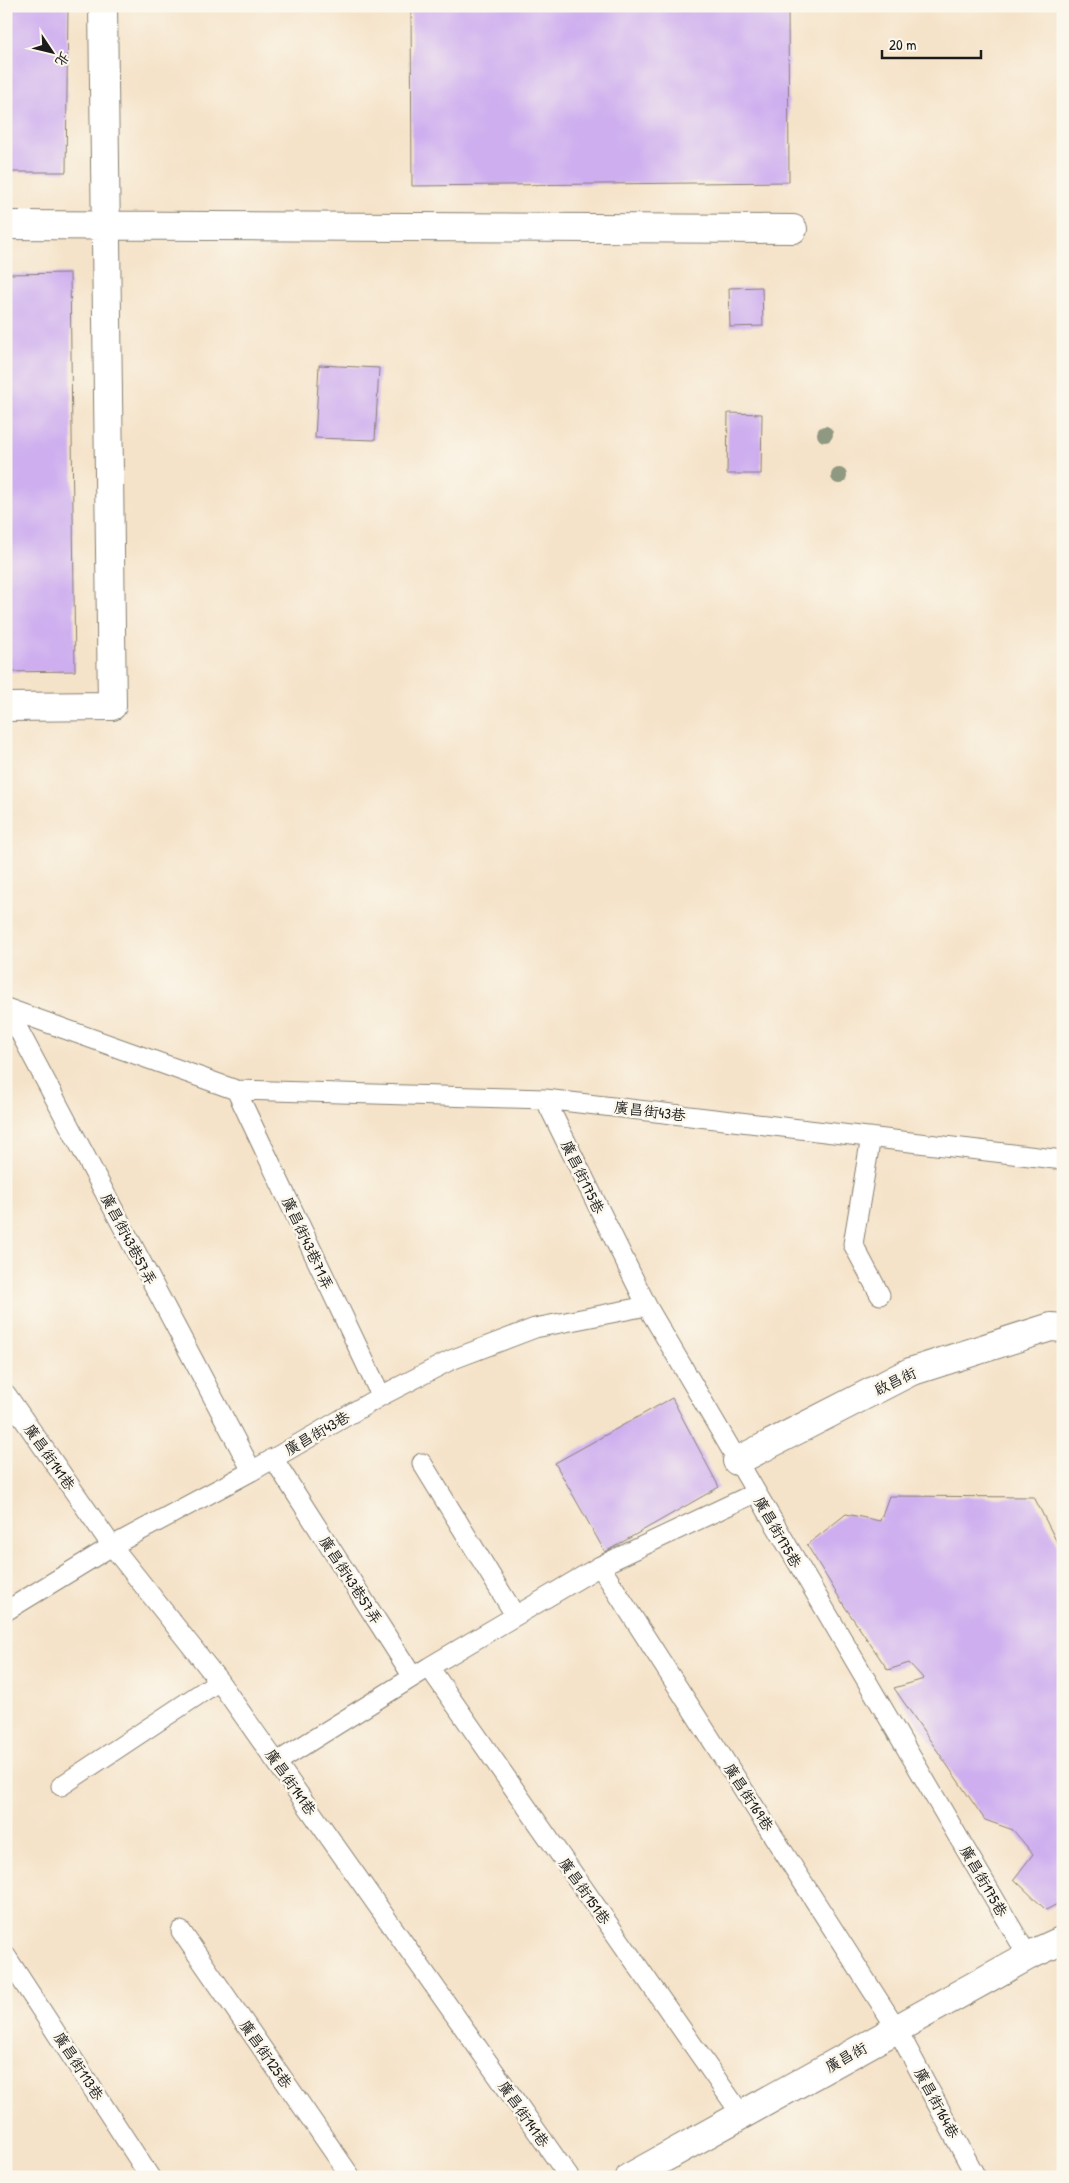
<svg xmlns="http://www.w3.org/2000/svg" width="1069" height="2183" font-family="'Patrick Hand','LXGW WenKai TC',sans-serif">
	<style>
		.building { fill: #ceaeef }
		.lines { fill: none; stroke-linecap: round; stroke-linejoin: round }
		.service-casing { stroke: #888072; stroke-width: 21 }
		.minor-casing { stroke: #888072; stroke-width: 30 }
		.service { stroke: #fff; stroke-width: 19 }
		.minor { stroke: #fff; stroke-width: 28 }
		.tree { fill: #8f9880 }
		.labels { text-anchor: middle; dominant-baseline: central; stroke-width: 5; stroke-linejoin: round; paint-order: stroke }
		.street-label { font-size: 15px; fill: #1c1c1c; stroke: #fbf7ec }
	</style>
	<rect width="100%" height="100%" fill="#fbf7ec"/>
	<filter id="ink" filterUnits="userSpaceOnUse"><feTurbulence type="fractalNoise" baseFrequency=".02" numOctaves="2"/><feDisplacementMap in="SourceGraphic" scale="10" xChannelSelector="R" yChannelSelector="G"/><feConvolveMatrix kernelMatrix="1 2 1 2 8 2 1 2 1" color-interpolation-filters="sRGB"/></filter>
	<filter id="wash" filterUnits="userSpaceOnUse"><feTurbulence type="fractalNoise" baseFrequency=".0096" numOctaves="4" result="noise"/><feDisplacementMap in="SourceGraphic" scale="20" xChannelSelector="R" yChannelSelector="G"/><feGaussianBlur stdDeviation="1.12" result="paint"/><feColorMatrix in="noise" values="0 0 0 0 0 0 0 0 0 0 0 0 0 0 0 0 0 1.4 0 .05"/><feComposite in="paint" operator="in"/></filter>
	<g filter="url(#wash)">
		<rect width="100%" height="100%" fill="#f5e3c9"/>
		<g id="blocks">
			<path class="building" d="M6 6H68L66 172H6Z
				M411 6H788L789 182 412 186Z
				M70 273 75 671 6 672V274Z
				M762 287 763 326 730 327 729 288Z
				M319 365 379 368 375 440 315 438Z
				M728 413 762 414 761 474H727Z
				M672 1398 719 1487 605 1552 555 1463Z
				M889 1496 1034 1497 1063 1554V1901L1046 1910 1014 1879 1033 1854 1013 1830 985 1820 894 1688 924 1679 909 1663 888 1670 845 1607 807 1545 846 1514 880 1521Z"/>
		</g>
	</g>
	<g filter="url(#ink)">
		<use href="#blocks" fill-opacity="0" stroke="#888072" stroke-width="1"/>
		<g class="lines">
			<g class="service-casing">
				<path id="service" d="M6 1008 236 1090 545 1099 1063 1160
					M7 1008 252 1471
					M236 1090 381 1396
					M545 1099 647 1306 1028 1956
					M871 1137 853 1244 880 1295
					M6 1394 112 1546 219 1681 569 2177
					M273 1458 413 1677
					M422 1463 515 1615
					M600 1566 897 2029 976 2177
					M6 1611 112 1546 252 1471 381 1396 451 1360 535 1328 647 1306
					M429 1667 741 2114
					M277 1762 429 1667 600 1566 755 1493
					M61 1786 219 1681
					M181 1931 351 2177
					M6 1956 150 2177"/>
			</g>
			<g class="minor-casing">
				<path id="minor" d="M6 225 793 229
					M6 707 112 706 103 6
					M737 1461 910 1372 1051 1327 1063 1328
					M630 2177 1028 1956 1063 1940"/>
			</g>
			<use href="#service" class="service"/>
			<use href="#minor" class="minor"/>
		</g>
		<g class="tree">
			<circle cx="825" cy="434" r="8"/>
			<circle cx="839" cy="476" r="8"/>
		</g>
	</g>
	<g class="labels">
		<g class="street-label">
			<text transform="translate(650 1111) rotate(7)">廣昌街43巷</text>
			<text transform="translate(583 1177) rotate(64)">廣昌街175巷</text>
			<text transform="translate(129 1239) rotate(62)">廣昌街43巷57弄</text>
			<text transform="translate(308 1243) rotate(65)">廣昌街43巷71弄</text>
			<text transform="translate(895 1381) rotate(-25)">啟昌街</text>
			<text transform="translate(317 1433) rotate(-30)">廣昌街43巷</text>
			<text transform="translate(50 1457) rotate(55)">廣昌街141巷</text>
			<text transform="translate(778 1532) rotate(60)">廣昌街175巷</text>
			<text transform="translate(351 1580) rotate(57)">廣昌街43巷57弄</text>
			<text transform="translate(291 1782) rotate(55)">廣昌街141巷</text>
			<text transform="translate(749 1797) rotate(57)">廣昌街169巷</text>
			<text transform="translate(984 1881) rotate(60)">廣昌街175巷</text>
			<text transform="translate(585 1891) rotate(55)">廣昌街151巷</text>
			<text transform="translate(266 2054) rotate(55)">廣昌街125巷</text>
			<text transform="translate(846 2057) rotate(-29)">廣昌街</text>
			<text transform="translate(79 2066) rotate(57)">廣昌街113巷</text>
			<text transform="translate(937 2103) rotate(62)">廣昌街164巷</text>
			<text transform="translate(524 2114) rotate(55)">廣昌街141巷</text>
		</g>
	</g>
	<rect width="1069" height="2183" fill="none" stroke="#fbf7ec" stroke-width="25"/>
	<g transform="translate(52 52) rotate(125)" stroke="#fbf7ec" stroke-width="4" paint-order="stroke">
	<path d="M0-4L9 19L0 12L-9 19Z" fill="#1c1c1c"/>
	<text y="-8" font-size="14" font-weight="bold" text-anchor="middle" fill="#1c1c1c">北</text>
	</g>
	<path d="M882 50v8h99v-8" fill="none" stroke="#1c1c1c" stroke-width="2.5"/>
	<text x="889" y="50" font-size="15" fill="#1c1c1c" stroke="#fbf7ec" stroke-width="4" paint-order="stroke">20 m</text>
</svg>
